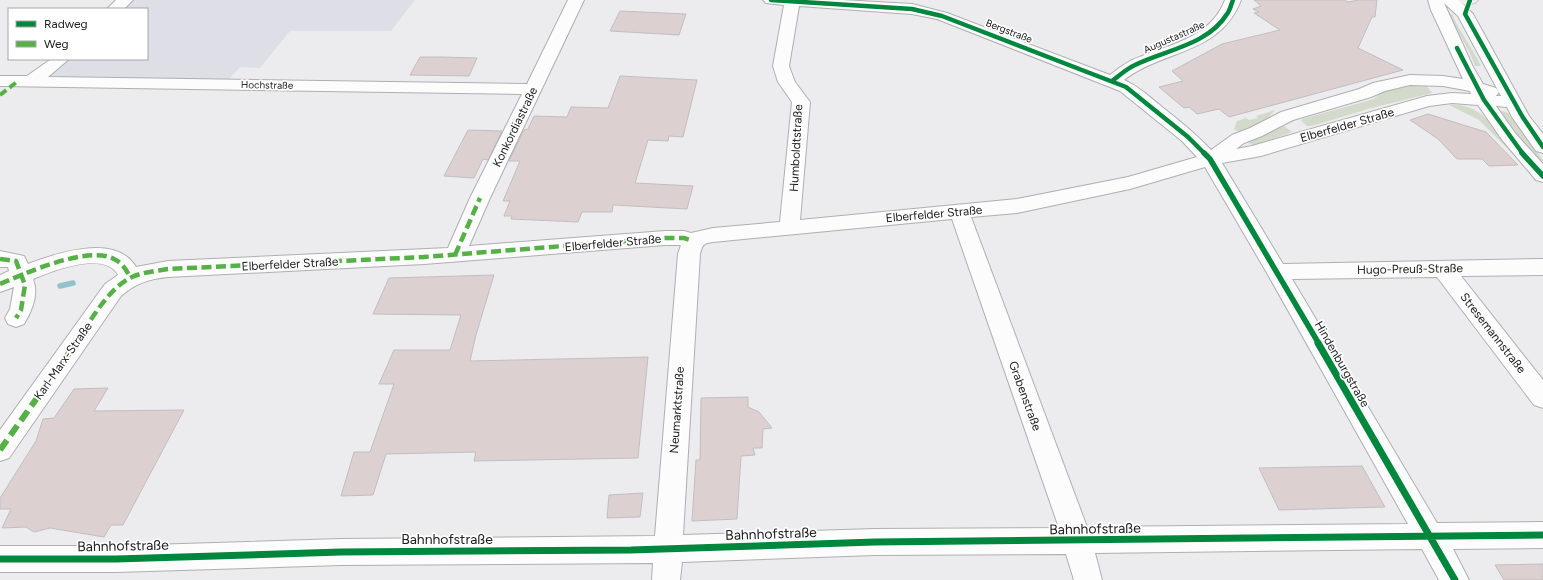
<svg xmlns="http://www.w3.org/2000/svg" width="1543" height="580" font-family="Figtree,sans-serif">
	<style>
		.built { fill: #dddee6 }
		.green { fill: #d4dacb }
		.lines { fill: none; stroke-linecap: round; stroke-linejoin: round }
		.stream { stroke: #94c1ca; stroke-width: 5.5 }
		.building { fill: #dcd0d0; stroke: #c0bfc0 }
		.minor-casing { stroke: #afafb1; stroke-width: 2 }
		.major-casing { stroke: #c7c7c9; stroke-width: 2 }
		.minor { fill: #fcfcfd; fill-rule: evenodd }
		.major { fill: #f4ebeb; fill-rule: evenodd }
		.quiet-far2 { stroke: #55b145; stroke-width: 4; stroke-dasharray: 8 4; stroke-linecap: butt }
		.quiet-far1 { stroke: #55b145; stroke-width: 4.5; stroke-dasharray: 10 4.5; stroke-linecap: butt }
		.quiet { stroke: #55b145; stroke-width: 6; stroke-dasharray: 12 6; stroke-linecap: butt }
		.cycleway-far2-casing { stroke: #fff; stroke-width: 6 }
		.cycleway-far1-casing { stroke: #fff; stroke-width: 8 }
		.cycleway-casing { stroke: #fff; stroke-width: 10 }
		.cycleway-far2 { stroke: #00873e; stroke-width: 4.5 }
		.cycleway-far1 { stroke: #00873e; stroke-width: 5.5 }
		.cycleway { stroke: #00873e; stroke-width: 7 }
		.labels { text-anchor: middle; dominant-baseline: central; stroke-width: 3.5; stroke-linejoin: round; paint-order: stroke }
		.far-street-label { font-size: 10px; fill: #202022; stroke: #fff }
		.street-label { font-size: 12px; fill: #202022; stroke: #fff }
		.near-street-label { font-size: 14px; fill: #202022; stroke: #fff }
	</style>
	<rect width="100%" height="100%" fill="#ececef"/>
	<path class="built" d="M125 0H415L391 31H290L260 68 240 67 225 84 32 81 61 59H147V9H115Z"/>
	<path class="green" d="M1448 14H1452C1460 33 1473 48 1481 66H1475C1468 46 1457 32 1448 14Z
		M1426 85 1432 93 1368 109 1312 126H1307L1301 121 1302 119 1374 99 1381 92 1399 87Z
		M1449 105C1482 102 1498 132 1515 155L1513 154 1479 120Z
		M1275 110C1267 122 1252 126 1239 132L1234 129 1237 121 1246 118 1249 120 1258 118 1256 116Z
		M1502 111 1508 113 1543 160V167L1514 133 1500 112Z
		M1284 126 1292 132 1253 146 1248 142Z"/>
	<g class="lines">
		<path class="stream" d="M60 286 73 283"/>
	</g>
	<path class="building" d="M1254 0H1345L1348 2 1358 0H1377L1375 17H1372L1358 48 1403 70 1229 117 1219 109 1197 114 1189 107 1184 108 1159 87 1183 81 1172 71 1222 44 1280 30 1254 13 1259 12 1253 9 1261 6Z
		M620 11 686 14 679 35 610 31Z
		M420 57H440L477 58 469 76 410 75Z
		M620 76 697 80 683 137 669 136 668 141 648 140 635 183 693 186 687 209 613 205 612 212H582L578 222 511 219 512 216H504L510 201H503L520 161H509L524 130 528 129 534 116 567 117 571 107 608 108Z
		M1428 114 1486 132 1518 165 1489 166 1482 159H1457L1438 139 1410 120Z
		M468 130 502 131 488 160 483 159 474 178 444 176Z
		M494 275 476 335 470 361 648 357 638 458 474 461 476 452 386 454 373 495 341 496 354 452H370L394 384H379L394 350H450L461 315 373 314 389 278Z
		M108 388 94 411 184 410 123 525H111L104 537 50 528 34 532 26 527 2 528 11 509H0V498L36 441 43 419 54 418 74 389Z
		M748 397V407L759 412 772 428 763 429 762 448H753L755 455 741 456 737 519 692 521 696 460H700L701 398Z
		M1362 466 1385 507 1279 510 1259 468Z
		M643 493 640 517 607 518 609 495Z
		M1543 564V580H1504L1495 565Z"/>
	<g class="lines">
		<g class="minor-casing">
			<path id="minor" d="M116 0H133L124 9H107Z
				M568 0H584L490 198 469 246 665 231H684L691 233 713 228 780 222 792 102 778 82 773 66 784 5 766 3 763 0H842L912 4 947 13 1110 75C1116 70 1123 65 1130 61 1165 45 1210 40 1225 0H1241C1220 55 1164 49 1124 80 1138 86 1150 97 1162 107 1179 120 1196 134 1211 150L1232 135 1250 128 1281 112 1359 89 1373 83 1410 75 1443 76 1463 79 1431 10 1428 0H1459L1473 14 1529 116 1543 134V153L1536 151 1512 117 1507 107 1496 106 1515 133 1543 164V182L1536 180 1503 141 1478 105 1452 103 1429 106 1261 156 1222 163 1283 264 1543 259V275L1461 276 1543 380V408L1534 405 1437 277 1292 279 1437 523 1543 522V548L1453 549 1469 580H1439L1422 549 1095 553 1102 580H1074L1066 554 875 555 682 562 680 580H652L653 563 341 565 116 572H0V546H116L341 539 655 536 678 254 681 245H665L424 264 168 277C149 279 136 283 121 296L9 458 0 461V430L105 284 118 275C105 250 52 271 33 279 39 294 32 311 24 324L16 327 8 324 5 318 10 309 14 287 0 292V275L9 271 8 267H0V251L24 256 28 264C57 253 116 233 136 267L168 261 448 248 470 198 522 94 0 86V76H27L51 59H69L48 77 527 84ZM1444 3 1458 16 1501 96H1496L1499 92 1496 88 1483 84 1473 67ZM799 6 912 14 937 19 1120 91 1182 141 1197 157 1128 177 1017 199 800 220 810 102 795 82 789 66ZM1410 85 1443 86 1470 91 1471 94 1452 93 1427 96 1252 146 1236 149 1244 143 1262 136 1293 120 1371 97 1385 91ZM1205 167 1267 273 1408 524 1087 527 971 217 1017 213 1130 189ZM952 219 1059 528 875 529 683 535 700 254C702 245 704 243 713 242Z"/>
		</g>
		<g class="major-casing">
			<path id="major" d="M1458 0H1478L1475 3 1466 5 1461 3Z"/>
		</g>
		<use href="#minor" class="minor"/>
		<use href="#major" class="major"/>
		<path class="quiet-far2" d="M0 95 18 81"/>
		<path class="quiet-far1" d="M455 255 480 198
			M0 259 16 261 25 285 21 310 16 318
			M0 284C26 273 88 245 114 259 122 263 126 269 130 277
			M75 344C90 322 108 288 132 277 143 272 156 271 168 269L424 257 665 238H684L693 241"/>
		<path class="quiet" d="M0 450 76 343"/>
		<g class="cycleway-far2-casing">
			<path id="cycleway-far2" d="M771 0 912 9 942 16 1126 87 1188 137 1205 154
				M1470 0 1465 14 1522 116 1543 147
				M1457 48 1484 100 1523 154
				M1112 81C1119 76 1126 69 1135 65 1165 50 1208 45 1227 14 1230 10 1231 5 1233 0"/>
		</g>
		<g class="cycleway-far1-casing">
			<path id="cycleway-far1" d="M1204 153 1210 159 1319 344
				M1522 153 1543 176"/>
		</g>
		<g class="cycleway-casing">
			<path id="cycleway" d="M1318 343 1455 580
				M0 559H116L341 552 631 550 875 542 1543 535"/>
		</g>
		<use href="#cycleway-far2" class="cycleway-far2"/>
		<use href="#cycleway-far1" class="cycleway-far1"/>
		<use href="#cycleway" class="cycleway"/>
	</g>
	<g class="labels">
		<g class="far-street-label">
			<text transform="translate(1009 31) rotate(21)">Bergstraße</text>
			<text transform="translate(1174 37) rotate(-24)">Augustastraße</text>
			<text transform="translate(267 85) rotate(1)">Hochstraße</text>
		</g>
		<g class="street-label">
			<text transform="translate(1347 125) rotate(-16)">Elberfelder Straße</text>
			<text transform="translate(515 127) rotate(-64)">Konkordiastraße</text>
			<text transform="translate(796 148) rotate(-87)">Humboldtstraße</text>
			<text transform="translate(934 214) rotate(-5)">Elberfelder Straße</text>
			<text transform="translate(613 243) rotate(-5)">Elberfelder Straße</text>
			<text transform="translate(290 264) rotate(-3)">Elberfelder Straße</text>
			<text transform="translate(1410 269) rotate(-1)">Hugo-Preuß-Straße</text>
			<text transform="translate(1493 333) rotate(52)">Stresemannstraße</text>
			<text transform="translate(63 361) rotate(-55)">Karl-Marx-Straße</text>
			<text transform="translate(1342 364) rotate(60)">Hindenburgstraße</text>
			<text transform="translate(1025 396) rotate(70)">Grabenstraße</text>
			<text transform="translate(677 410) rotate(-86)">Neumarktstraße</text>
		</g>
		<g class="near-street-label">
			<text transform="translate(1095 529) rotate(-1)">Bahnhofstraße</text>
			<text transform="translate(771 534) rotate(-2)">Bahnhofstraße</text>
			<text x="447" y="539">Bahnhofstraße</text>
			<text transform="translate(123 546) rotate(-1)">Bahnhofstraße</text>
		</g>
	</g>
	<rect x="8" y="8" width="140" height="52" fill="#ffffff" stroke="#a6a6a7"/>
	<rect x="16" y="21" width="20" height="6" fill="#00873e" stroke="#a6a6a7"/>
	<text x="44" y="28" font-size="12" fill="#202022">Radweg</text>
	<rect x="16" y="41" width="20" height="6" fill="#55b145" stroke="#a6a6a7"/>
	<text x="44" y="48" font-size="12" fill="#202022">Weg</text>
</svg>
